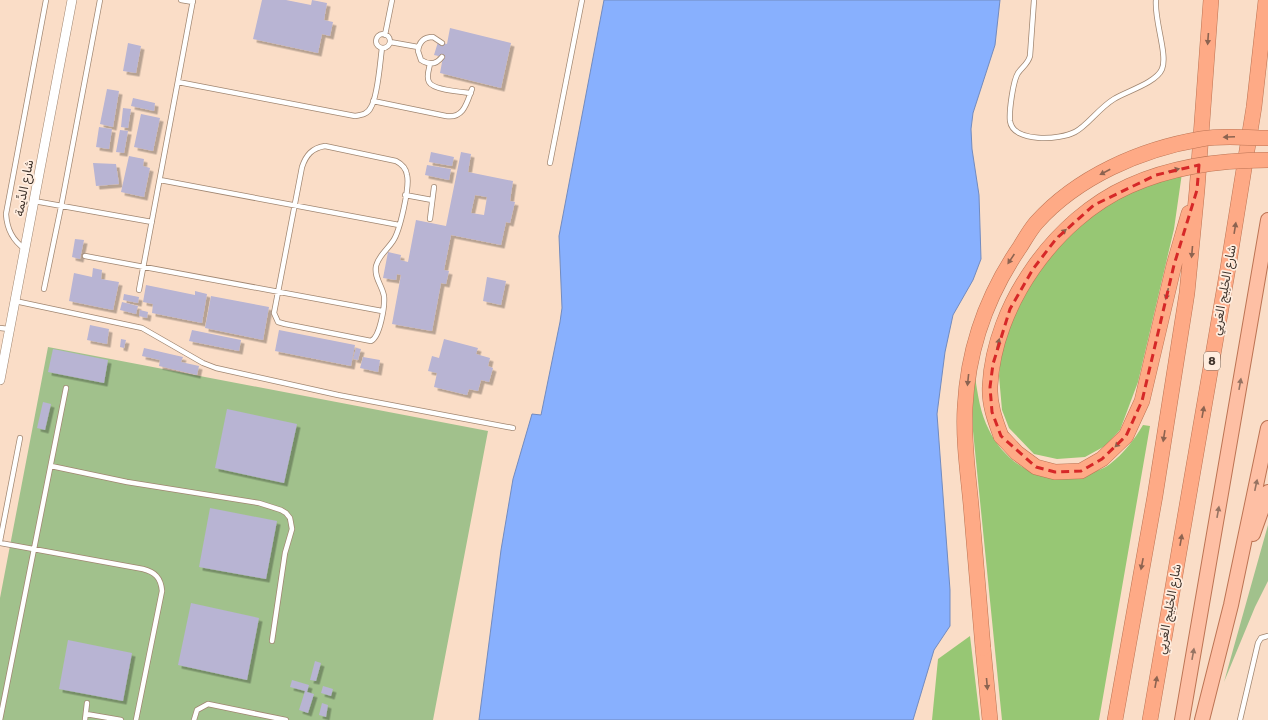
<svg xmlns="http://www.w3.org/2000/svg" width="1268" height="720" font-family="Rubik,'Noto Naskh Arabic',sans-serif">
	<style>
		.green { fill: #a1c18c }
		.forest { fill: #97c774 }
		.water { fill: #88b0fe; stroke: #728bbf }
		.building { fill: #b8b4d3; fill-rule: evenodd; filter: url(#shadow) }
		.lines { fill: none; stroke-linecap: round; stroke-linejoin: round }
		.service-casing { stroke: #a08671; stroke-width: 6 }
		.minor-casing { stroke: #a08671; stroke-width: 10 }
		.primary-casing { stroke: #bc7353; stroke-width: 16 }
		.trunk-casing { stroke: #bc7353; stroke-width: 16 }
		.service { stroke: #fff; stroke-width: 4.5 }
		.minor { stroke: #fff; stroke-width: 9 }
		.primary { stroke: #febfa4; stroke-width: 14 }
		.trunk { stroke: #feaa86; stroke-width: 15 }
		.trunk-bridge-casing { stroke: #bc7353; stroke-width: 16; stroke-linecap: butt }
		.trunk-bridge { stroke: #feaa86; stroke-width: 15 }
		.oneway { fill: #8c6350 }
		.oneway2 { fill: #967362 }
		.marked { fill: none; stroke: #d62828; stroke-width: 3; stroke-dasharray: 8 5; stroke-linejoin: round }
		.labels { text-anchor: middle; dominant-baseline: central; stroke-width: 3.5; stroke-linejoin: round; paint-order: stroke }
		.shield { fill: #ffeddf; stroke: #796c62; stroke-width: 1 }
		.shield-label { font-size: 11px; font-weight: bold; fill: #40342c }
		.street-label { font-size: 12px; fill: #40342c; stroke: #ffeddf }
	</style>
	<defs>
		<filter id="shadow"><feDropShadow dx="3.5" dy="3.5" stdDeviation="0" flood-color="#0004"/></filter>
	</defs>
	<rect width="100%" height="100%" fill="#faddc7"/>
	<path class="green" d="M48 347 488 431 433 720H0V598Z
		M1268 525V581L1255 607 1224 682Z"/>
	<path class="forest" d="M1182 173 1174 229 1138 382 1120 430 1105 446 1085 457 1057 459 1034 454 1009 428 1002 410 999 376 1001 351 1016 306 1060 242 1096 211 1128 193Z
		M975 377C978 395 980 413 989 430 1008 469 1053 491 1093 472 1099 470 1105 468 1110 464 1124 453 1134 440 1143 425L1150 426 1099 720H1002L973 431 972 405Z
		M970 636 980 720H932L938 659Z"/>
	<path class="water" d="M604 0H1000L995 45 973 113 971 129 972 149 979 195 981 259 973 280 953 315 945 352 937 414 950 590V626L934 650 913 720H479L501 550 513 479 532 414 541 415 560 322 562 308 559 236Z"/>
	<path class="building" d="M262 0H286L311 5 312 0 327 3 324 20 333 22 330 36 322 34 318 53 253 39Z
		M450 28 511 43 501 88 440 73 443 57 434 55 438 42 447 44Z
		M128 43 141 46 136 73 123 71Z
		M107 89 119 91 113 127 100 124Z
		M133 98 155 103 154 111 131 106Z
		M123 108 131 109 128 128 121 127Z
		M141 114 160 118 153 151 134 147Z
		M99 127 112 129 109 149 96 147Z
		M120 130 128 131 124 153 116 152Z
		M431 152 454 157 452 166 429 162Z
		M461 152 471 154 468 172 513 181 510 201 515 202 510 223 506 222 501 245 451 235 444 270 449 271 446 284 441 283 432 331 392 324 401 275 397 274 396 280 383 278 388 252 401 255 400 260 408 262 416 220 446 226ZM475 195 487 197 484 215 471 213Z
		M129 156 144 159 143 166 150 168 144 197 121 192Z
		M93 163 116 164 119 184 96 186Z
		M427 165 451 169 449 180 425 175Z
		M75 239 84 240 80 259 72 257Z
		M93 268 102 270 101 279 119 282 113 310 69 301 74 273 92 277Z
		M487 277 506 281 501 305 483 301Z
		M146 285 195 295V291L207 294 202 323 152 313 153 304 143 302Z
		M124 294 139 297 138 303 123 300Z
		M211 296 269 307 263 340 205 328Z
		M122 302 138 306 136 314 120 310Z
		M140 310 148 312 147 318 139 316Z
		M90 325 109 329 107 344 87 340Z
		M192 330 241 340 239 351 189 341Z
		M279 330 355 345 351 366 275 351Z
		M121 339 126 340 124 348 120 347Z
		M444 339 478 348 476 354 490 358 488 366 493 368 489 382 481 380 478 391 469 389 467 395 434 387 437 373 428 371 432 356 439 358Z
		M144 348 183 357 181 362 199 366 197 375 159 366 160 360 142 356Z
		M356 348 361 349 358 360 353 359Z
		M53 349 108 360 104 383 48 372Z
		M363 357 380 360 378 372 360 368Z
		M43 402 51 404 45 430 37 428Z
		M227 409 297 424 284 483 215 468Z
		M210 508 277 521 266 579 199 567Z
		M191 603 259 618 247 680 178 665Z
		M68 640 132 653 123 701 59 689Z
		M315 661 321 663 316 681 310 680Z
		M292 680 309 685 307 692 314 694 308 713 299 710 305 691 290 687Z
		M323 686 333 689 331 696 321 693Z
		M322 703 328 705 326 717 319 715Z"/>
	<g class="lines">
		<g class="service-casing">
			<path id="service" d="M181 0 193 2
				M1034 0 1030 56C1028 64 1022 67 1018 73 1013 81 1009 111 1010 121 1013 143 1060 140 1075 132 1087 126 1099 108 1114 99 1127 91 1156 83 1162 69 1168 55 1154 20 1156 0
				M376 41a7 7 0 1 1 14 0a7 7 0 1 1-14 0Z
				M385 35 392 0
				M390 42 418 47
				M442 43 433 37C424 37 419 42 418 51L421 60C429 65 436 65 442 57
				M430 64C429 69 426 77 429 82 433 90 462 92 471 93
				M178 82 355 116C362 115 368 114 371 107 378 96 380 62 382 48
				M373 101 446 116C464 119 467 102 472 89
				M325 146 396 161C402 164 406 168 407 175 410 186 400 231 393 241 387 250 379 255 376 266 374 278 382 285 384 296 385 306 380 337 371 341L285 324 278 322 274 313 302 167C306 155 312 148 325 146Z
				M550 163 582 0
				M160 180 399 225
				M405 195 432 200
				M34 201 152 222
				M430 219 434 187
				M25 249C12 240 7 229 6 214L46 0
				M85 256 382 311
				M44 289 61 207 100 0
				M139 290 193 0
				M15 301 142 328 203 363 216 368 338 395 513 428
				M0 328 9 329
				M51 466 127 482 259 503 281 510 286 513 290 518 292 529 285 553 272 641
				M0 541 20 438
				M0 543 143 569C155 572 161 578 162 591L136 720
				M86 714 121 720
				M0 720 66 388
				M85 720 87 703
				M194 720 197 710 208 704 286 720
				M1240 720 1258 643 1261 638 1268 636"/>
		</g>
		<g class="minor-casing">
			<path id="minor" d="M0 380 72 0"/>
		</g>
		<g class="primary-casing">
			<path id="primary" d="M1253 534 1268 492
				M1182 720 1268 220
				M1202 720 1231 605 1268 428"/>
		</g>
		<g class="trunk-casing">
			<path id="trunk" d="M1001 436 1017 453 1036 467 1055 472 1081 471 1102 459 1126 436 1142 401 1174 265 1189 213
				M983 648 990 720
				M1115 720 1155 496 1187 293 1197 190 1211 0
				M1150 720 1228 268 1254 107 1266 0"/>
		</g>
		<use href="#service" class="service"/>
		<use href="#minor" class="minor"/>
		<use href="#primary" class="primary"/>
		<use href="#trunk" class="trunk"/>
		<g class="trunk-bridge-casing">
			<path id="trunk-bridge" d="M1001 436C995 420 989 404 990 386 994 305 1055 219 1129 186 1173 166 1220 160 1268 160
				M983 648C979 600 975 553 971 505 968 473 963 439 965 407 968 349 987 295 1020 247 1025 239 1030 230 1036 223 1077 177 1141 149 1201 139 1223 135 1246 138 1268 138"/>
		</g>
		<use href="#trunk-bridge" class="trunk-bridge"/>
	</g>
	<defs><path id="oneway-solid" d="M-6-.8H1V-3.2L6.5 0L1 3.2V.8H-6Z"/></defs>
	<g class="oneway">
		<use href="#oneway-solid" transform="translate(1208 39) rotate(94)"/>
		<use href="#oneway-solid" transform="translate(1229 137) rotate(178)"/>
		<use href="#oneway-solid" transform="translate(1174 170) rotate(-14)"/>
		<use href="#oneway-solid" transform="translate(1105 172) rotate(152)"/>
		<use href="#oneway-solid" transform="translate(1235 228) rotate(-81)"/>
		<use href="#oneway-solid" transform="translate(1062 233) rotate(-41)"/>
		<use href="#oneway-solid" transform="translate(1192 252) rotate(95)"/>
		<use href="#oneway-solid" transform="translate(1011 259) rotate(124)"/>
		<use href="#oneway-solid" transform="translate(1167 294) rotate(103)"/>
		<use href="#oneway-solid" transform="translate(998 344) rotate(-76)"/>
		<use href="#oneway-solid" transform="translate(968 380) rotate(96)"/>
		<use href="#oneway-solid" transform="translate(1203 412) rotate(-80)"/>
		<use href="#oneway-solid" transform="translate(1164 436) rotate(99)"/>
		<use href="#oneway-solid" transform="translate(1119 443) rotate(135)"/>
		<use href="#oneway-solid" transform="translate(1181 540) rotate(-80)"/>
		<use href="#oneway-solid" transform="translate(1142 564) rotate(101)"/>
		<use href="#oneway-solid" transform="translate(1156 682) rotate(-80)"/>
		<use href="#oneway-solid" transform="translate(987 684) rotate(85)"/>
	</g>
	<g class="oneway2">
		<use href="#oneway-solid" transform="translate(1240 384) rotate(-80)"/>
		<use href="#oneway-solid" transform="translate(1256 485) rotate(-78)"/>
		<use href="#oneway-solid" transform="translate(1218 512) rotate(-80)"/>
		<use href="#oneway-solid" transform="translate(1193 654) rotate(-80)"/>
	</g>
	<path class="marked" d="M1199 165 1197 190 1174 265 1142 401 1126 436 1102 459 1081 471 1055 472 1036 467 1001 436 992 412 990 387 993 364 1010 309 1033 269 1056 239 1094 205 1156 175Z"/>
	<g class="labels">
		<rect class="shield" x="1204" y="352" width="16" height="18" rx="3"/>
		<g class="shield-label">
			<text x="1212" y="361">8</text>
		</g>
		<g class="street-label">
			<text transform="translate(24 188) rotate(-79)">شارع الدِّيمة</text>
			<text transform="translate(1224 290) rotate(-80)">شارع الخَلِيج العَربِي</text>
			<text transform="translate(1169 609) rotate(-80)">شارع الخَلِيج العَربِي</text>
		</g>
	</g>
</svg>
